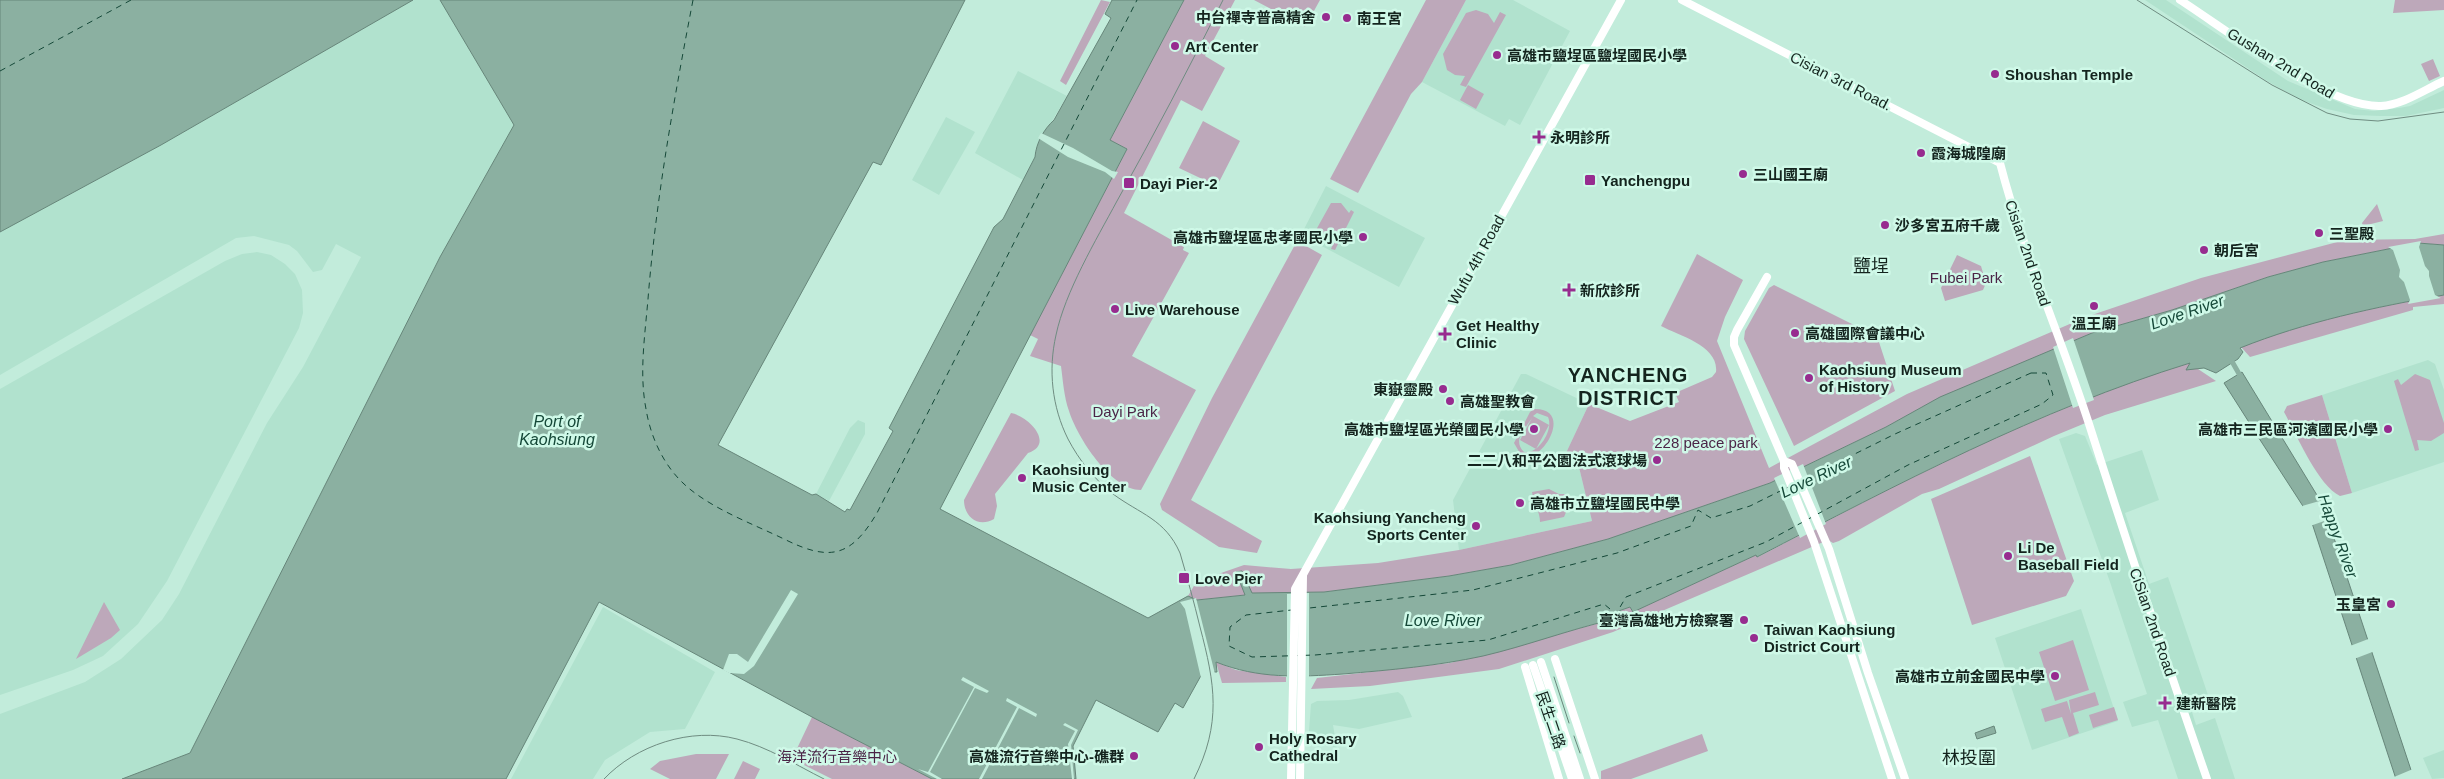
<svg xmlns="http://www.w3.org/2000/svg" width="2444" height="779" font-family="Helvetica,'Noto Sans TC',sans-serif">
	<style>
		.built { fill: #b1e2ce }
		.green { fill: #bda8ba; fill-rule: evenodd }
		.water { fill: #8bb0a1; stroke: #67867a }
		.pier { fill: #c2ecdb }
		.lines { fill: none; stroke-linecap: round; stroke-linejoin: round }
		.stream { stroke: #67867a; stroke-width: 1 }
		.canal { stroke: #8bb0a1; stroke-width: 5 }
		.ferry { stroke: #154838; stroke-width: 1; stroke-dasharray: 6 5; stroke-linecap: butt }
		.secondary { stroke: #fff; stroke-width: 8 }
		.tram { stroke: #6f8c81; stroke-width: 1 }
		.poi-dot { fill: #972c8f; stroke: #cff9e8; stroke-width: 2 }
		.labels { text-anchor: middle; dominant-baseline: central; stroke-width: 5; stroke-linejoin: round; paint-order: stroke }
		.poi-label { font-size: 15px; font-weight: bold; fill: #14241e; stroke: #cff9e8; text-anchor: start }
		.street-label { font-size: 15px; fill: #14241e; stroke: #cff9e8 }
		.park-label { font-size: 15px; fill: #4b2547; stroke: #cff9e8 }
		.water-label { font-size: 16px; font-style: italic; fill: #154838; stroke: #cff9e8 }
		.quarter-label { font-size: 18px; fill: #14241e; stroke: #cff9e8 }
		.district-label { font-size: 20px; font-weight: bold; letter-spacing: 1px; fill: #14241e; stroke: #cff9e8 }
	</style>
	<rect width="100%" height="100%" fill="#c2ecdb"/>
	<path class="built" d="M413 0H440L514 125 440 257 190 753 122 779H0V714L85 682 121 659 162 620 179 594 267 423 303 367 361 257 336 244 322 270 313 272 297 251 289 245 254 236 236 238 0 375V232L161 145Z
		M1466 0H1513L1570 31 1520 125 1509 119 1505 126 1422 82Z
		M2145 0H2166L2288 81 2355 109 2374 111 2399 108 2410 106 2444 90V108L2406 116H2381L2354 115 2327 109 2301 100 2267 81Z
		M1018 71 1067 96 1036 148 1035 157 1023 180 975 153Z
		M946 117 975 132 939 195 912 180Z
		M1326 186 1425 238 1399 287 1301 235Z
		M257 252 271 255 285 264 295 274 302 290 303 313 299 328 167 581 138 624 103 656 73 670 0 695V389L225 261 242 254Z
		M2428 360 2435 364 2444 390V462L2352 493 2322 395Z
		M1521 374H1526L1589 404 1566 453 1577 459 1592 521 1459 550 1453 500Z
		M858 420 865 423V434L829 501 816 494 850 428Z
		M2076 433 2085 436 2097 465 2142 450 2159 500 2125 513 2149 584 2168 577 2208 695 2189 702 2196 725 2215 718 2235 779H2178L2158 720 2132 727 2123 702 2147 694 2110 582 2059 439Z
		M603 607 715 672 685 729 650 732 605 760 593 779H511Z
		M2081 609 2118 721 2032 750 1995 638Z
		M1398 692 1403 696 1412 717 1359 729 1333 725 1337 749 1309 731 1311 704 1317 701 1349 700Z
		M2444 750V778L2432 779 2423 758Z"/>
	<path class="green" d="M1101 0 1110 2 1066 85 1060 81Z
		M1184 0H1235L1205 56 1225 68 1202 111 1181 100 1124 213 1184 247 1183 250 1189 253 1132 356 1196 390 1141 490C1111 490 1077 437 1069 411 1064 397 1063 381 1061 366L1030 356 1038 339 1030 335 1127 149 1110 140Z
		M1254 0H1320L1305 27Z
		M1426 0H1466L1422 82 1411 94 1358 193 1330 179Z
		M2395 0H2444V10L2393 13Z
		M1476 10 1488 14 1494 23 1500 12 1506 15 1466 87 1460 85 1465 76 1455 75 1447 70 1443 54 1466 13Z
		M2433 59 2440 76 2429 81 2421 64Z
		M1468 85 1484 94 1476 109 1460 100Z
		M1203 121 1240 141 1217 186 1179 168Z
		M1331 203H1341L1349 213 1351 210 1354 212 1335 250 1331 249 1334 242 1322 240 1316 230Z
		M2377 204 2383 221 2363 226 2362 223Z
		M2444 234V245L2418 243 2323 262 2268 277 2172 310 2092 333 1924 406 1886 427 1770 483 1608 539 1511 565 1449 576 1324 592 1252 594 1242 571 1236 572 1245 595 1197 600 1188 596 1195 584 1201 580 1244 565 1291 569 1378 563 1459 550 1592 521 1577 459 1566 453 1589 404 1630 421 1679 402 1675 393 1712 377 1716 372C1719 346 1680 336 1661 326L1697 254 1743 280 1725 317 1717 341 1769 468 1907 394 2086 317 2201 278 2345 240 2415 239Z
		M1297 241 1322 255 1191 500 1262 541 1257 553 1219 547 1162 510 1160 504 1212 398Z
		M1957 255 1981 266 1986 283 1983 290 1945 301 1941 288Z
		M1774 285 1874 335 1878 339 1895 391 1794 446 1744 339 1745 331 1769 288Z
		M2444 295V304L2413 307V310L2250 357 2241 347C2306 321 2375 307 2444 295Z
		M2189 363 2216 381 2105 415 2054 436 1939 489 1922 494 1839 541 1833 543 1828 540 1613 632 1499 669 1370 686 1311 689 1317 678 1450 663 1611 620 1610 615 1630 607 1633 612 1756 555 1758 557C1898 484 2038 410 2189 363Z
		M2415 374 2430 380 2444 423V433L2431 441 2417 440 2419 450 2415 451 2394 381 2398 379 2401 385Z
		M2322 395 2352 493 2340 496C2317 484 2297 435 2284 412L2287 406Z
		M1534 409C1570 408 1549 452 1529 457L1521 455 1514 443 1530 412ZM1537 413 1548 417C1554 430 1538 455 1524 452 1512 440 1525 429 1532 418L1520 440 1536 449 1549 425 1533 416Z
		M1011 413C1029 416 1055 444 1028 453L995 494 997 506 994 519C978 528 964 517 964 500Z
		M2030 456 2074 581 2066 596 1972 625 1931 499Z
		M1549 489 1559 494H1566L1569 505 1564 517 1540 522C1540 511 1533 503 1532 492Z
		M104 602 120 630 111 638 76 659Z
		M2073 640 2089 690 2055 701 2039 652Z
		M1216 662 1236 670 1286 677V682L1222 683Z
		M2095 692 2099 705 2073 713 2079 733 2069 737 2062 717 2045 722 2041 709 2067 701 2071 714 2069 700Z
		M2114 707 2118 720 2093 728 2089 715Z
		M812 717 932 779H832L792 759Z
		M1702 734 1708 751 1631 779H1601V771Z
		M696 754H729L716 779H670L650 769 660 761Z
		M743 761 760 769 755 779H734Z"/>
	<path class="water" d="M0 0H413L161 145 0 232Z
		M440 0H965L881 165 873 162 718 445 812 495 816 494 845 512 847 509 850 510 893 431 889 428 994 227 1003 219 1035 157C1036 143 1044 129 1054 120L1111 18 1105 14 1112 0H1184L1110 140 1127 149 940 509 1148 618 1188 596 1197 600 1245 595 1236 572 1242 571 1252 593 1324 592 1449 576 1511 565 1608 539 1770 483 1886 427 1940 397 2092 333 2172 310 2268 277 2323 262 2418 243 2444 245V295C2375 307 2305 322 2240 348L2243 352 2238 359 2216 373 2204 368 2186 370 2190 363C2038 410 1898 484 1757 557L1756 555 1633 612 1630 607 1610 614 1611 620C1568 630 1526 646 1483 656 1437 666 1390 670 1343 674 1299 677 1258 679 1216 662L1217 672H1203L1183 708 1175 703 1158 732 1096 700 1073 746 1076 779H932L812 717 599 602 506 779H122L190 753 440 257 514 125Z
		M2242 372 2323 505 2414 779H2396L2310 517 2253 429 2254 427H2252L2224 383Z
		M1994 726 1996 733 1977 739 1975 733Z"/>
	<path class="pier" d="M1041 133 1073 148 1112 171 1118 172 1114 179 1105 172 1068 157 1038 138Z
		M2421 241 2419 247 2425 266 2429 271V276L2435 295 2441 298 2408 304 2410 300 2404 282 2399 277 2400 270 2393 250 2388 247Z
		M2073 338 2094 400 2073 408 2053 347Z
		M1803 464 1826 524 1800 538 1774 478Z
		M2323 500 2330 519 2310 526 2302 506Z
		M791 590 798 594 754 666 744 674 729 673 723 670 729 654H737L748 662Z
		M1309 593V679H1287V594Z
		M1196 598 1215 674 1205 675 1201 678 1185 609 1180 602Z
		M2371 638 2375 651 2354 659 2350 646Z
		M963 677 989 691 987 693 975 688 930 772 942 779H937L918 769 928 772 974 687 961 680Z
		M1007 698 1037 714 1036 717 1019 708 982 779H979L1017 707 1006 701Z
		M1065 723 1078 730 1071 745 1074 779H1072L1068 744 1075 731 1063 725Z
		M2413 769 2416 779H2395L2394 777Z"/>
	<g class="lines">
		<path class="stream" d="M1554 677 1569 723
			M1574 736 1580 753"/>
		<path class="canal" d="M2230 358 2242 379"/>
		<path class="ferry" d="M693 0C674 99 656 199 648 299 645 335 639 373 646 409 650 434 661 460 679 479 704 506 751 523 784 539 830 562 851 557 877 513L1137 0
			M0 71 131 0
			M2031 373H2046L2053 395 2042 404 1908 465 1766 542 1626 597 1616 614 1604 604 1488 640 1315 655 1252 657 1229 646 1230 627 1246 615 1473 590 1617 553 1691 526 1698 510 1711 518 1750 506 1895 434Z"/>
		<path class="secondary" d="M1682 0 2000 163C2023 252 2061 337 2089 424 2127 543 2166 661 2207 779
			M2180 0C2227 30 2327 108 2381 106 2403 105 2424 90 2444 81
			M1767 277 1737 330 1734 337V345L1784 461V468L1814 542 1892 779
			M1784 461 1792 464 1829 549 1868 673 1905 779
			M1555 659 1595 779
			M1541 662 1580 779
			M1533 665 1572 779
			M1525 667 1559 779
			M1291 779 1295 589 1621 0
			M1300 779 1303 576"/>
		<path class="tram" d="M2137 0 2272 85 2327 113 2350 119 2378 121 2444 112
			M604 779C636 745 691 727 737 739 768 747 796 765 824 779
			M1194 779C1222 723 1215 684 1200 627 1194 602 1187 577 1180 553 1165 519 1140 514 1113 494 1094 479 1079 460 1068 439 1052 407 1048 370 1056 335 1065 292 1096 240 1117 201 1154 135 1189 68 1223 0"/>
	</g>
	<g class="poi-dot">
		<circle cx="1326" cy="17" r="5"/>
		<circle cx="1347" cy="18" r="5"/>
		<circle cx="1175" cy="46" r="5"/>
		<circle cx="1497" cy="55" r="5"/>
		<circle cx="1995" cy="74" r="5"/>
		<path d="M1536.5 129.5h5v5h5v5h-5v5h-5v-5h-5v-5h5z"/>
		<circle cx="1921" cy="153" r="5"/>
		<circle cx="1743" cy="174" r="5"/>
		<rect x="1584" y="174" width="12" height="12" rx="2.5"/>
		<rect x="1123" y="177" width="12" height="12" rx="2.5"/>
		<circle cx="1885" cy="225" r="5"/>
		<circle cx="2319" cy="233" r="5"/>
		<circle cx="1363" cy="237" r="5"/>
		<circle cx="2204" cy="250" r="5"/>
		<path d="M1566.5 282.5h5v5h5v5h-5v5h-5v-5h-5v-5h5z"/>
		<circle cx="2094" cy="306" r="5"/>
		<circle cx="1115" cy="309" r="5"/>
		<circle cx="1795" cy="333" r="5"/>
		<path d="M1442.5 326.5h5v5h5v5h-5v5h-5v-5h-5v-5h5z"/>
		<circle cx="1809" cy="378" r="5"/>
		<circle cx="1443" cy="389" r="5"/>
		<circle cx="1450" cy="401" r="5"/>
		<circle cx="1534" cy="429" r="5"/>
		<circle cx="2388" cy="429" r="5"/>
		<circle cx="1657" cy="460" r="5"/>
		<circle cx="1022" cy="478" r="5"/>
		<circle cx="1520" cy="503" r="5"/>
		<circle cx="1476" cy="526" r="5"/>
		<circle cx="2008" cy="556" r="5"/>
		<rect x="1178" y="572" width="12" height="12" rx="2.5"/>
		<circle cx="2391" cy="604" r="5"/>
		<circle cx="1744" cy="620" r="5"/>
		<circle cx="1754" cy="638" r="5"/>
		<circle cx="2055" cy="676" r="5"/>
		<path d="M2162.5 695.5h5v5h5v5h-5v5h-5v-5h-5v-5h5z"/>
		<circle cx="1259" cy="747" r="5"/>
		<circle cx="1134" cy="756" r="5"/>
	</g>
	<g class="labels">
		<g class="poi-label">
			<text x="1316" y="17" text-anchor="end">中台禪寺普高精舍</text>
			<text x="1357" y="18">南王宮</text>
			<text x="1185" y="46">Art Center</text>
			<text x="1507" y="55">高雄市鹽埕區鹽埕國民小學</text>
			<text x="2005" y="74">Shoushan Temple</text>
			<text x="1550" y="137">永明診所</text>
			<text x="1931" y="153">霞海城隍廟</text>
			<text x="1753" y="174">三山國王廟</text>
			<text x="1601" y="180">Yanchengpu</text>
			<text x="1140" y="183">Dayi Pier-2</text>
			<text x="1895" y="225">沙多宮五府千歲</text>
			<text x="2329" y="233">三聖殿</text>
			<text x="1353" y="237" text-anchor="end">高雄市鹽埕區忠孝國民小學</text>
			<text x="2214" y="250">朝后宮</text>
			<text x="1580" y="290">新欣診所</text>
			<text x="1125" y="309">Live Warehouse</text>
			<text x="2094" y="323" text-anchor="middle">溫王廟</text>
			<text x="1456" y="325">Get Healthy<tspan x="1456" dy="17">Clinic</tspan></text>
			<text x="1805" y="333">高雄國際會議中心</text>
			<text x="1819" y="369">Kaohsiung Museum<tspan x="1819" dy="17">of History</tspan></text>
			<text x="1433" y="389" text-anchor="end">東嶽靈殿</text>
			<text x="1460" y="401">高雄聖教會</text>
			<text x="1524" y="429" text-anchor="end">高雄市鹽埕區光榮國民小學</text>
			<text x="2378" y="429" text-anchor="end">高雄市三民區河濱國民小學</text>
			<text x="1647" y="460" text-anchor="end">二二八和平公園法式滾球場</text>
			<text x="1032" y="469">Kaohsiung<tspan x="1032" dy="17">Music Center</tspan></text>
			<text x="1530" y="503">高雄市立鹽埕國民中學</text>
			<text x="1466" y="517" text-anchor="end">Kaohsiung Yancheng<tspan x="1466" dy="17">Sports Center</tspan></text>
			<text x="2018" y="547">Li De<tspan x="2018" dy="17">Baseball Field</tspan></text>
			<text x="1195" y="578">Love Pier</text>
			<text x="2381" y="604" text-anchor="end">玉皇宮</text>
			<text x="1734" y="620" text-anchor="end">臺灣高雄地方檢察署</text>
			<text x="1764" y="629">Taiwan Kaohsiung<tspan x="1764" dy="17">District Court</tspan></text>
			<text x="2045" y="676" text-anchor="end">高雄市立前金國民中學</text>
			<text x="2176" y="703">建新醫院</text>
			<text x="1269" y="738">Holy Rosary<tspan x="1269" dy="17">Cathedral</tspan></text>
			<text x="1124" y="756" text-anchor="end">高雄流行音樂中心-礁群</text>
		</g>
		<g class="street-label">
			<text transform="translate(2281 63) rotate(31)">Gushan 2nd Road</text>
			<text transform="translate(1841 81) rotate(27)">Cisian 3rd Road.</text>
			<text transform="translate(2028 253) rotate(71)">Cisian 2nd Road</text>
			<text transform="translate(1476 260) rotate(-61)">Wufu 4th Road</text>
			<text transform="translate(2153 622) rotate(71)">CiSian 2nd Road</text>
			<text transform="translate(1551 720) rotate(71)">民生二路</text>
		</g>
		<g class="park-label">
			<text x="1966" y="277">Fubei Park</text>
			<text x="1125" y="411">Dayi Park</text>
			<text x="1706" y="442">228 peace park</text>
			<text x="837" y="756">海洋流行音樂中心</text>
		</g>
		<g class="water-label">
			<text transform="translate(2187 312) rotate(-19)">Love River</text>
			<text x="557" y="421">Port of<tspan x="557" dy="18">Kaohsiung</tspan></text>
			<text transform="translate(1816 477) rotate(-25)">Love River</text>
			<text transform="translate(2338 536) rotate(70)">Happy River</text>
			<text x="1443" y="620">Love River</text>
		</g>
		<g class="quarter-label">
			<text x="1871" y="266">鹽埕</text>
			<text x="1969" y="758">林投圍</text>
		</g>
		<g class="district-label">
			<text x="1628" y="375">YANCHENG<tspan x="1628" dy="23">DISTRICT</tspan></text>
		</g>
	</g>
</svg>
